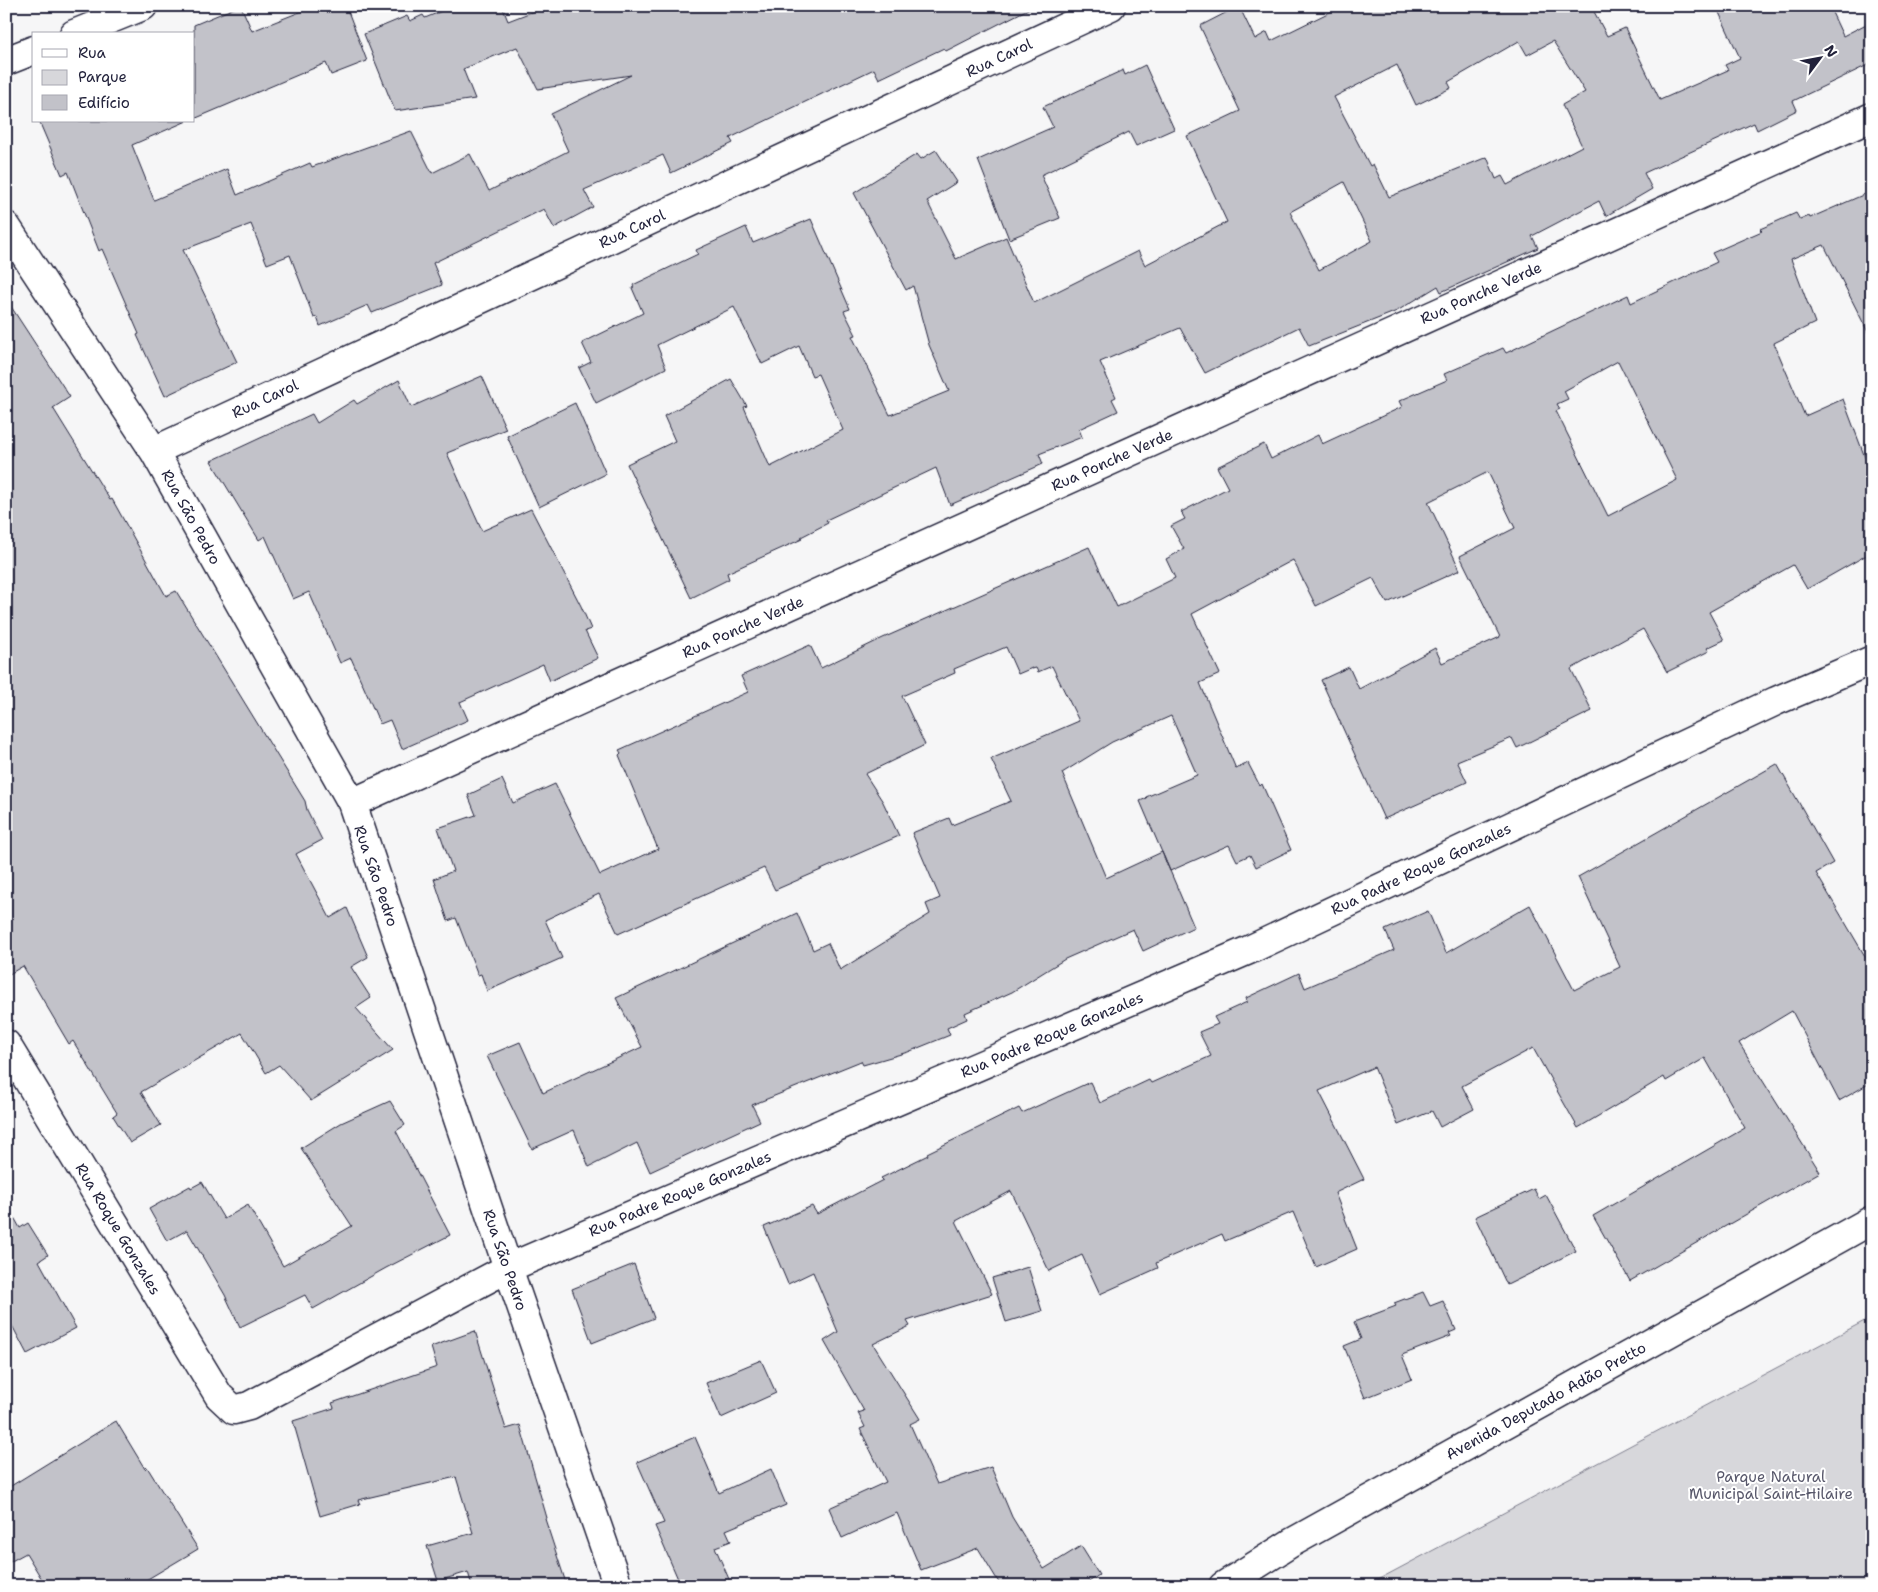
<svg xmlns="http://www.w3.org/2000/svg" width="1878" height="1592" font-family="'Shantell Sans',sans-serif">
	<style>
		.green { fill: #d7d7db; stroke: #7c7c8b }
		.building { fill: #c2c2c9; stroke: #22223b; fill-rule: evenodd }
		.lines { fill: none; stroke-linecap: round; stroke-linejoin: round }
		.minor-casing { stroke: #22223b; stroke-width: 31 }
		.minor { stroke: #fff; stroke-width: 28 }
		.labels { text-anchor: middle; dominant-baseline: central; stroke-width: 4; stroke-linejoin: round; paint-order: stroke }
		.street-label { font-size: 15px; fill: #22223b; stroke: #fff }
		.park-label { font-size: 15px; fill: #58586b; stroke: #fff }
	</style>
	<rect width="100%" height="100%" fill="#f6f6f7"/>
	<filter id="ink" filterUnits="userSpaceOnUse"><feTurbulence type="fractalNoise" baseFrequency=".02" numOctaves="2"/><feDisplacementMap in="SourceGraphic" scale="10" xChannelSelector="R" yChannelSelector="G"/><feConvolveMatrix kernelMatrix="1 2 1 2 8 2 1 2 1" color-interpolation-filters="sRGB"/></filter>
	<g filter="url(#ink)">
		<path class="green" d="M1872 1317V1586H1366Z"/>
		<path class="building" d="M239 6H241L252 31 315 6H346L367 61 331 75 326 63 194 119V25Z
			M454 6H502L508 21 547 6H1034L946 51 944 48 879 79 874 69 730 138 733 143 671 173 663 155 584 190 593 207 554 228 544 209 433 263 442 285 372 313 368 305 320 326 317 317 314 318 290 255 267 264 251 224 183 250 237 362 165 396 137 335 139 334 102 249 99 251 68 172 62 175 39 121H187L132 145 154 200 227 169 237 195 310 163 312 167 411 131 432 173 470 154 489 191 568 151 551 114 631 75 538 89 517 47 463 69 475 99 395 111 364 34 407 16 410 21 423 15 425 18Z
			M1239 6 1255 39 1267 32 1271 41 1342 6H1591L1607 36 1625 28 1660 100 1728 70 1725 65 1740 58 1716 6H1829L1843 36 1872 21V63L1793 101 1797 110 1757 130 1754 123 1644 173 1652 189 1606 216 1599 201 1532 236 1538 248 1441 292 1438 286 1397 311 1309 346 1299 327 1205 373 1180 328 1100 362 1116 397 1112 399 1118 411 1079 429 1082 437 1039 454 1043 464 950 505 936 468 826 520 828 523 801 537 802 539 727 573 729 579 691 598 627 464 675 441 664 416 731 379 747 406 744 407 770 467 843 430 818 374 812 376 799 346 762 364 734 307 657 345 666 368 596 403 579 368 591 362 582 343 643 313 632 288 634 287 633 285 698 254 696 250 746 227 753 243 811 219 850 309 844 311 856 335 852 336 890 415 949 391 929 345 913 286 906 290 854 193 917 154 921 159 936 150 957 182 927 201 956 259 1006 237 1034 303 1138 251 1145 265 1227 222 1187 136 1240 111 1200 26ZM1519 41 1527 55 1553 41 1585 92 1562 105 1582 146 1507 185 1502 176 1496 179 1487 157 1389 197 1373 164 1370 166 1334 97 1397 65 1416 105 1451 88 1448 82ZM1344 182 1372 241 1319 270 1290 212Z
			M1145 65 1174 129 1136 146 1129 132 1041 175 1060 218 1009 239 978 160 1053 127 1043 107 1123 70 1125 75Z
			M1872 191V340L1824 245 1791 259 1815 323 1774 343 1805 416 1843 399 1872 476V552L1807 589 1793 565 1709 612 1724 640 1707 648 1709 651 1667 672 1643 629 1571 669 1592 711 1517 748 1512 738 1457 761 1467 782 1384 819 1321 680 1349 667 1359 689 1435 648 1442 663 1500 637 1460 556 1515 528 1488 472 1428 502 1460 570 1387 603 1373 578 1316 606 1293 560 1192 614 1220 674 1200 683 1236 769 1248 763 1260 786 1262 784 1291 850 1256 867 1250 855 1237 861 1229 845 1170 871 1140 801 1147 798 1146 797 1197 775 1171 716 1112 742 1062 773 1106 878 1162 852 1194 927 1143 951 1133 929 1065 959 1012 992 965 1013 967 1019 947 1028 950 1035 908 1052 863 1065 861 1061 752 1105 760 1121 650 1172 637 1143 589 1167 574 1130 532 1149 487 1056 520 1042 543 1093 586 1073 642 1047 616 998 797 913 813 950 828 943 840 970 930 914 926 904 940 898 912 833 949 818 952 825 1011 801 991 759 1079 721 1052 666 1038 672 1036 668 1032 669V668L1018 674 1006 647 954 669 955 673 902 696 925 745 865 774 883 802 899 836 775 890 764 868 618 934 599 894 545 920 562 958 487 991 481 974 478 975 456 918 448 921 434 879 453 871 438 828 476 815 468 795 502 779 513 803 555 784 600 875 658 849 619 755 621 753 619 750 748 692 741 676 810 645 821 668 883 638 1089 547 1117 607 1175 578 1166 559 1184 549 1171 526 1185 519 1181 512 1228 488 1217 467 1264 444 1271 459 1318 435 1322 444 1402 407 1399 401 1447 380 1444 374 1503 348 1506 353 1628 295 1631 303 1717 262 1712 253 1762 231 1760 229 1796 213 1800 220 1809 216 1810 218ZM1618 361 1677 480 1608 516 1556 411 1560 409 1557 404 1568 399 1564 391Z
			M6 299 70 397 53 408 110 500 112 499 166 596 176 591 305 801 307 810 322 840 296 854 330 918 347 908 368 957 351 967 371 998 356 1008 393 1050 311 1101 279 1065 266 1073 242 1033 141 1092 161 1125 130 1143 113 1116 117 1113 73 1041 69 1044 23 966 6 976Z
			M482 376 506 429 447 453 482 531 531 509 581 606 591 629 585 631 598 658 550 681 543 664 460 702 468 720 402 749 390 720 380 724 351 658 340 663 309 592 293 599 265 536 259 540 211 461 312 414 317 423 354 400 357 404 399 380 411 407Z
			M575 403 606 474 539 507 507 436Z
			M1777 764 1833 863 1816 873 1872 968V1082L1839 1101 1792 1011 1739 1043 1820 1172 1630 1281 1593 1216 1745 1128 1705 1058 1666 1081 1664 1077 1578 1128 1533 1048 1462 1086 1474 1109 1440 1127 1432 1111 1398 1125 1374 1067 1319 1091 1364 1179 1335 1193 1357 1249 1316 1267 1293 1212 1225 1241 1222 1234 1156 1263 1158 1268 1100 1294 1082 1255 1049 1271 1011 1191 956 1221 992 1294 907 1321 910 1326 873 1344 920 1419 910 1424 937 1484 991 1467 1012 1517 1044 1569 1081 1546 1099 1575 1083 1586H1001L978 1548 921 1570 897 1513 842 1538 829 1508 886 1482 860 1429 865 1427 858 1413 864 1411 824 1341 838 1332 813 1272 788 1284 764 1227 812 1206 817 1214 883 1180 881 1178 928 1155 927 1153 1019 1108 1022 1113 1090 1082 1100 1103 1149 1080 1151 1083 1211 1056 1199 1032 1218 1024 1214 1017 1247 1002 1246 998 1299 973 1305 988 1394 950 1385 930 1428 911 1446 953 1530 905 1574 990 1620 967 1578 877Z
			M390 1101 405 1125 396 1131 450 1235 386 1268 313 1309 305 1295 240 1327 225 1295 187 1230 167 1241 149 1209 190 1186 191 1188 202 1182 224 1219 248 1205 283 1266 352 1226 301 1148 341 1123Z
			M1534 1189 1539 1199 1546 1195 1576 1251 1507 1285 1475 1217Z
			M6 1203 20 1228 28 1223 48 1255 39 1261 76 1328 27 1354 6 1314Z
			M634 1264 654 1318 592 1343 572 1289Z
			M1028 1267 1042 1311 1006 1322 992 1278Z
			M1423 1292 1430 1306 1443 1301 1456 1330 1449 1333 1451 1336 1402 1355 1412 1379 1365 1398 1344 1346 1361 1339 1354 1322 1396 1306 1394 1303Z
			M475 1331 506 1429 520 1425 547 1518 545 1519 567 1586H472L468 1572 438 1581 427 1546 473 1533 456 1477 358 1500 360 1504 320 1516 293 1421 334 1408 332 1403 437 1367 431 1347Z
			M761 1360 776 1393 721 1418 706 1383Z
			M116 1421 145 1469 147 1467 198 1549 136 1586H46L26 1553 6 1564V1489Z
			M695 1437 719 1493 771 1469 786 1505 726 1530 731 1541 715 1547 732 1586H681L655 1526 664 1523 637 1462Z"/>
		<g class="lines">
			<g class="minor-casing">
				<path id="minor" d="M74 34 143 6
					M6 61 34 50
					M6 226 154 451 352 803 508 1268 618 1586
					M154 451 1111 6
					M352 803 1872 117
					M6 1044 219 1396 234 1410 249 1406 508 1268 1249 950 1776 701 1872 660
					M1223 1586 1291 1543 1872 1220"/>
			</g>
			<use href="#minor" class="minor"/>
		</g>
	</g>
	<g class="labels">
		<g class="street-label">
			<text transform="translate(999 58) rotate(-25)">Rua Carol</text>
			<text transform="translate(632 229) rotate(-25)">Rua Carol</text>
			<text transform="translate(1481 293) rotate(-24)">Rua Ponche Verde</text>
			<text transform="translate(265 399) rotate(-25)">Rua Carol</text>
			<text transform="translate(1112 460) rotate(-24)">Rua Ponche Verde</text>
			<text transform="translate(191 517) rotate(61)">Rua São Pedro</text>
			<text transform="translate(743 627) rotate(-24)">Rua Ponche Verde</text>
			<text transform="translate(1421 869) rotate(-25)">Rua Padre Roque Gonzales</text>
			<text transform="translate(376 876) rotate(71)">Rua São Pedro</text>
			<text transform="translate(1052 1035) rotate(-23)">Rua Padre Roque Gonzales</text>
			<text transform="translate(680 1194) rotate(-23)">Rua Padre Roque Gonzales</text>
			<text transform="translate(118 1229) rotate(59)">Rua Roque Gonzales</text>
			<text transform="translate(505 1260) rotate(71)">Rua São Pedro</text>
			<text transform="translate(1546 1401) rotate(-29)">Avenida Deputado Adão Pretto</text>
		</g>
		<g class="park-label">
			<text x="1771" y="1477">Parque Natural<tspan x="1771" dy="17">Municipal Saint-Hilaire</tspan></text>
		</g>
	</g>
	<rect width="1878" height="1592" fill="none" stroke="#fff" stroke-width="25"/>
	<rect x="12" y="12" width="1853" height="1567" fill="none" stroke="#22223b" stroke-width="2" filter="url(#ink)"/>
	<rect x="32" y="32" width="162" height="90" fill="#ffffff" stroke="#a7a7b1"/>
	<rect x="42" y="49" width="25" height="8" fill="#ffffff" stroke="#a7a7b1"/>
	<text x="78" y="58" font-size="15" fill="#22223b">Rua</text>
	<rect x="42" y="70" width="25" height="15" fill="#d7d7db" stroke="#a7a7b1"/>
	<text x="78" y="82" font-size="15" fill="#22223b">Parque</text>
	<rect x="42" y="95" width="25" height="15" fill="#c2c2c9" stroke="#a7a7b1"/>
	<text x="78" y="108" font-size="15" fill="#22223b">Edifício</text>
	<g transform="translate(1820 58) rotate(58)" stroke="#ffffff" stroke-width="4" paint-order="stroke">
	<path d="M0-4L9 19L0 12L-9 19Z" fill="#22223b"/>
	<text y="-8" font-size="14" font-weight="bold" text-anchor="middle" fill="#22223b">N</text>
	</g>
</svg>
